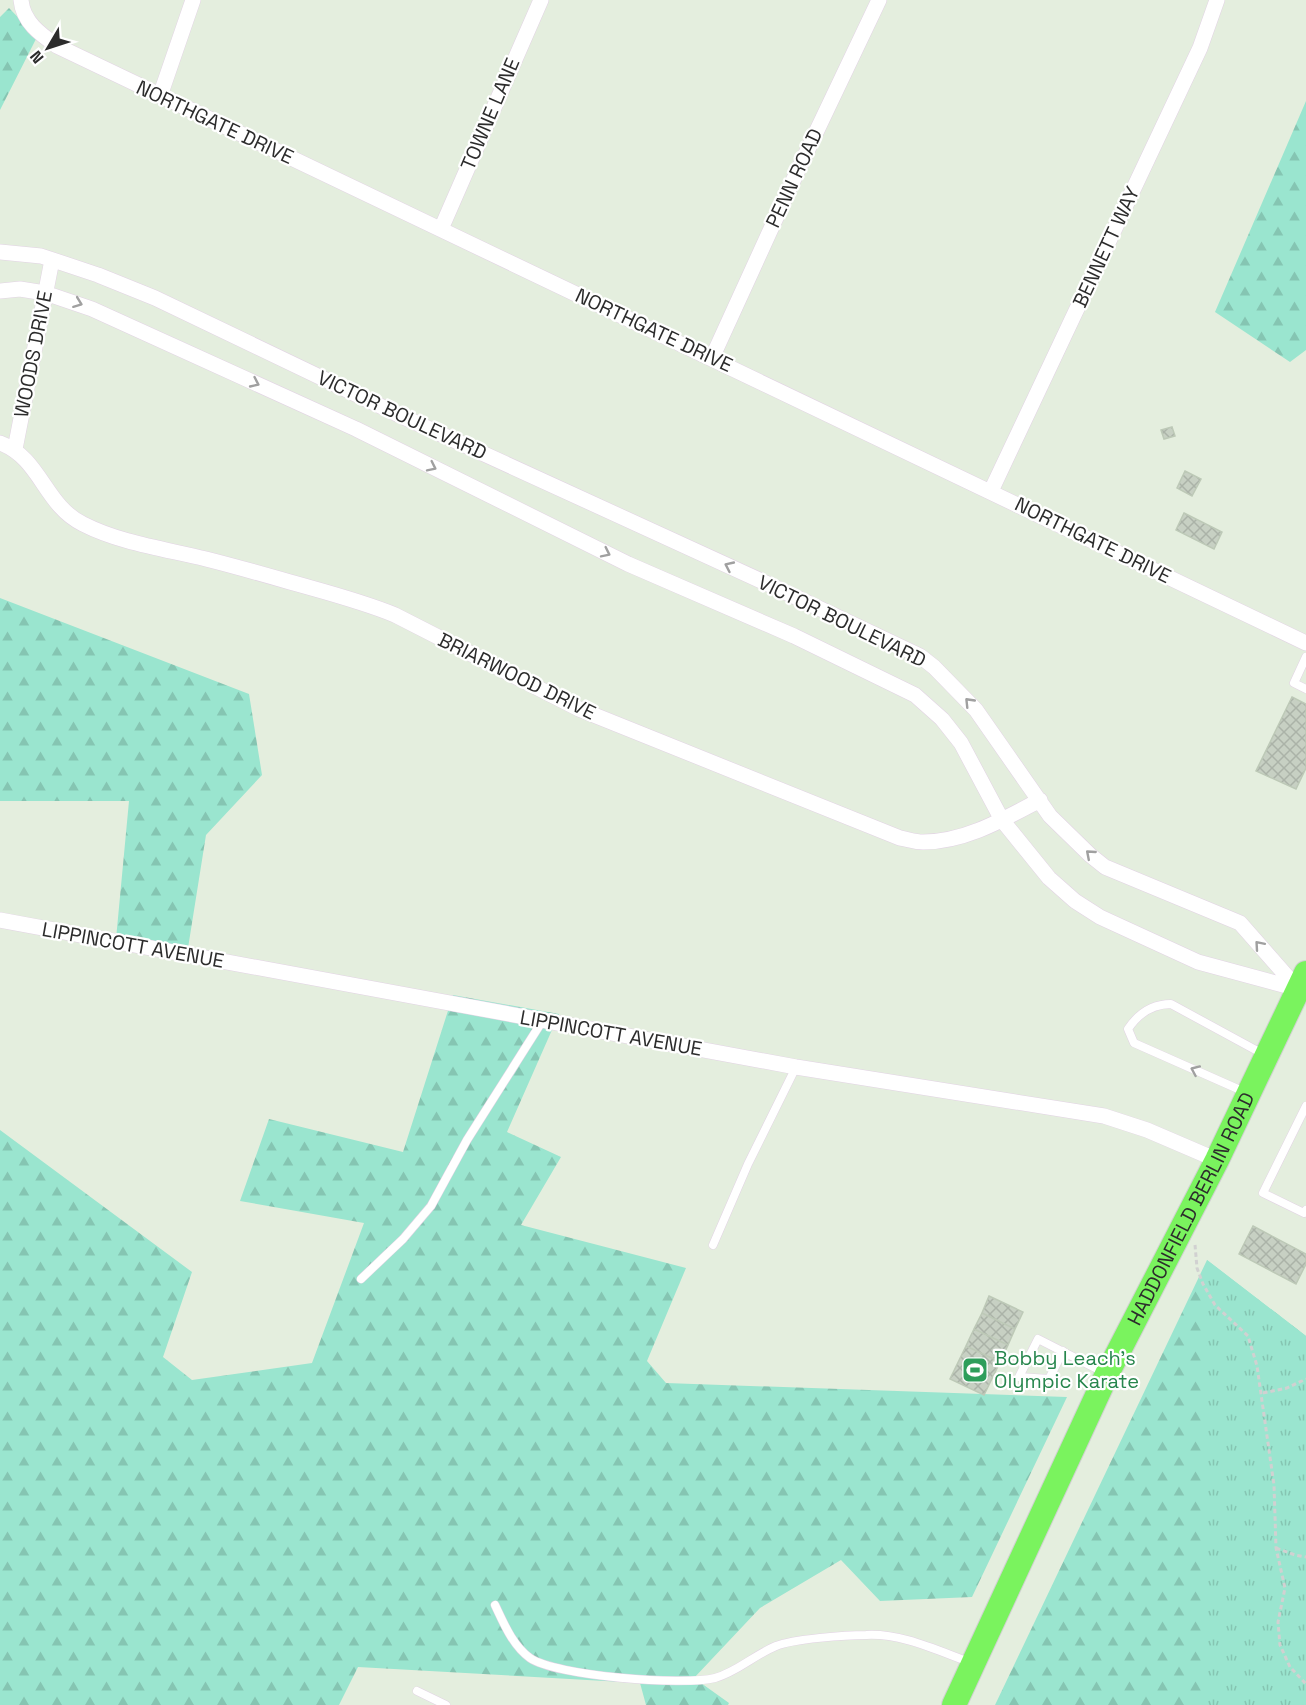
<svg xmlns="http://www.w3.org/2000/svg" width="1306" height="1705" font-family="'Space Grotesk',sans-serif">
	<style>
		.forest { fill: url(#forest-firs) }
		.park { fill: url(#park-tufts) }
		.building { fill: url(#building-cross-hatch); stroke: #bdc9b7; stroke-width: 1.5 }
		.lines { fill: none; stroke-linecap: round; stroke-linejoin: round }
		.lane-casing { stroke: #e2d3e4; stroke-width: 9 }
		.street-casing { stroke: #e2d3e4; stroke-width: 16 }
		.primary-casing { stroke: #d1d1d1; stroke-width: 26 }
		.path { stroke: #d1d1d1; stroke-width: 3; stroke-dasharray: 4.5 3; stroke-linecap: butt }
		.lane { stroke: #fff; stroke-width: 8 }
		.street { stroke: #fff; stroke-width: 15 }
		.primary { stroke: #7af35e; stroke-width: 24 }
		.oneway { stroke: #a0a0a0 }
		.labels { text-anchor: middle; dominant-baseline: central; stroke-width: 4.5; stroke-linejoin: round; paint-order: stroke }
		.street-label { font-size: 20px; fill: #2c2c2c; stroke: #fff }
		.leisure-label { font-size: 20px; fill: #27864d; stroke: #fff; text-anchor: start }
	</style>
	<defs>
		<pattern id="forest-firs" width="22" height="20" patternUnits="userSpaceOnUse" patternTransform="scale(1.5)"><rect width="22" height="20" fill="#9ae5cf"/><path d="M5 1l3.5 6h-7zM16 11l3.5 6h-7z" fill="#85c5b2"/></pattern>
		<pattern id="park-tufts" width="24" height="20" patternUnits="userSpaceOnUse" patternTransform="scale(1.5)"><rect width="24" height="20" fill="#9ae5cf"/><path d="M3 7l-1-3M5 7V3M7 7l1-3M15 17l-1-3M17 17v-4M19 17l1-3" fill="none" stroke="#85c5b2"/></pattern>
		<pattern id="building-cross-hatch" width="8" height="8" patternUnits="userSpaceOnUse" patternTransform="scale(1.5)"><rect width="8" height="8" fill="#c7d0c3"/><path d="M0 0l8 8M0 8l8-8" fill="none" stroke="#abb3a8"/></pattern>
	</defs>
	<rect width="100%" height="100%" fill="#e4eede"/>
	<path class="forest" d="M9 8 37 37 0 110V17Z
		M1306 101V350L1290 362 1215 312Z
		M0 598 249 694 262 775 206 835 188 948 116 939 129 801H0Z
		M453 995 559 1014 507 1132 561 1157 521 1225 686 1268 647 1361 666 1383 1067 1397 972 1597 880 1601 841 1560 760 1608 694 1678 729 1703 728 1705H646L640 1683 358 1667 339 1705H0V1130L192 1272 163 1357 192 1380 312 1363 364 1223 240 1201 269 1119 403 1152Z
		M1207 1260 1306 1336V1705H995Z"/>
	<path class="park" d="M1207 1260 1306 1336V1705H1206Z"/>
	<path class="building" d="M1172 427 1175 436 1164 439 1161 430Z
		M1185 471 1201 479 1192 496 1177 488Z
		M1184 513 1222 532 1214 549 1176 530Z
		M1292 697 1306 704V768L1296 789 1256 771Z
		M1253 1226 1306 1254V1264L1296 1284 1239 1254Z
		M989 1296 1023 1312 1015 1329 982 1313Z
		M982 1313 1015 1329 1008 1345 974 1329Z
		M974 1329 1008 1345 1000 1362 966 1346Z
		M966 1346 1000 1362 984 1395 950 1379Z"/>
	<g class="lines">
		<g class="lane-casing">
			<path id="lane" d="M1306 657 1294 683 1306 689
				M1247 1093 1134 1043 1128 1029C1138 1014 1152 1004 1171 1004L1263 1054
				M1306 1106 1263 1193 1304 1213 1306 1210
				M713 1245 748 1164 796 1067
				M361 1279 403 1239 431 1206 467 1140 543 1020
				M1063 1351 1049 1379 1019 1377 1038 1339 1103 1372
				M495 1605C504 1624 513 1646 530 1658 556 1676 683 1686 715 1678 737 1672 754 1655 776 1646 793 1639 846 1635 866 1635 902 1633 938 1651 972 1663
				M417 1691 446 1705"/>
		</g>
		<g class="street-casing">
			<path id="street" d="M21 0C23 22 40 34 57 46L1306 643
				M160 96 193 0
				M441 229 541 0
				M0 252 41 256 98 275 155 298 399 415 768 584 920 656 934 667 976 710 1050 816 1090 855 1105 867 1240 923 1298 989
				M0 291 20 289 45 293 92 309 356 429 628 564 794 636 915 695 942 719 961 743 1002 820 1049 878 1075 901 1100 917 1198 962 1298 989
				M712 358 791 185 879 0
				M0 443C41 458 44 505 83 524 120 543 165 549 206 559 234 566 262 574 290 582 325 592 361 601 395 615L579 709 900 838C907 839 915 842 923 842 965 842 1004 819 1040 800
				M15 449 52 260
				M991 491 1200 48 1217 0
				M0 920 796 1067 1104 1116 1147 1130 1217 1160"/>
		</g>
		<g class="primary-casing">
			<g id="primary">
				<path id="s1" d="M954 1705 1107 1374 1217 1160 1306 973"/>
			</g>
		</g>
		<path class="path" d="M1195 1245 1197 1268 1203 1284 1215 1305 1248 1336 1257 1366 1274 1485 1276 1548 1285 1588 1278 1622 1280 1645 1290 1667 1306 1684
			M1263 1393 1287 1388 1306 1379
			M1276 1548 1295 1555 1306 1557"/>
		<use href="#lane" class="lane"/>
		<use href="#street" class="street"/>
		<use href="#primary" class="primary"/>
	</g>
	<defs><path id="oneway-chevron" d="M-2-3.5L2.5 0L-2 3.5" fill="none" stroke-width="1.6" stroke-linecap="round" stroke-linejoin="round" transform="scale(1.5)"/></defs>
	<g class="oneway">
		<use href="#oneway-chevron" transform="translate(78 303) rotate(21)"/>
		<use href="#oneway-chevron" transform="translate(255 383) rotate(25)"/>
		<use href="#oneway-chevron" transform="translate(432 467) rotate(26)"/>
		<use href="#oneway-chevron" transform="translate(606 553) rotate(26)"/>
		<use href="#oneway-chevron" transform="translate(729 566) rotate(-155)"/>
		<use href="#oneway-chevron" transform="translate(969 702) rotate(-134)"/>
		<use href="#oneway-chevron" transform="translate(1090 854) rotate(-139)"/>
		<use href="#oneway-chevron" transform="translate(1259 945) rotate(-131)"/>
		<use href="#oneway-chevron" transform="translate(1195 1070) rotate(-156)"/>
	</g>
	<defs>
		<g id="stadium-square" transform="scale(1.35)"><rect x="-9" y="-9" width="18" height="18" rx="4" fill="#2e9e5b" stroke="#fff"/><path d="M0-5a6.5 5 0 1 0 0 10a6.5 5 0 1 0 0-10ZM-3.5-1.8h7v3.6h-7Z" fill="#fff"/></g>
	</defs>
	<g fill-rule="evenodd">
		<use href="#stadium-square" x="975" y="1370"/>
	</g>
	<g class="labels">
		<g class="street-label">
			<text transform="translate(490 114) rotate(-67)">TOWNE LANE</text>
			<text transform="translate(215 122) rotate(25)">NORTHGATE DRIVE</text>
			<text transform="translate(794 178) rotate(-65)">PENN ROAD</text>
			<text transform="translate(1106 247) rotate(-65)">BENNETT WAY</text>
			<text transform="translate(654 330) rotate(25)">NORTHGATE DRIVE</text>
			<text transform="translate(33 354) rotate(-79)">WOODS DRIVE</text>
			<text transform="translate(402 415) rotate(25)">VICTOR BOULEVARD</text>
			<text transform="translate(1093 540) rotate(26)">NORTHGATE DRIVE</text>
			<text transform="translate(842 621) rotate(26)">VICTOR BOULEVARD</text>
			<text transform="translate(517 676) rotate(26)">BRIARWOOD DRIVE</text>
			<text transform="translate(133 945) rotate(10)">LIPPINCOTT AVENUE</text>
			<text transform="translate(611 1033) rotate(10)">LIPPINCOTT AVENUE</text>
			<text stroke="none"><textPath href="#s1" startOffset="550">HADDONFIELD BERLIN ROAD</textPath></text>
		</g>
		<g class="leisure-label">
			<text x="994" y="1358">Bobby Leach's<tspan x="994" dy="23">Olympic Karate</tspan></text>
		</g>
	</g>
	<g transform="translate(48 48) rotate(231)" stroke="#ffffff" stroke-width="4.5" paint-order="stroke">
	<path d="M0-4.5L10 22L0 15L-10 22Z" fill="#2c2c2c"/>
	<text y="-9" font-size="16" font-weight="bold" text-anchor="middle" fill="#2c2c2c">N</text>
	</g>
</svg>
